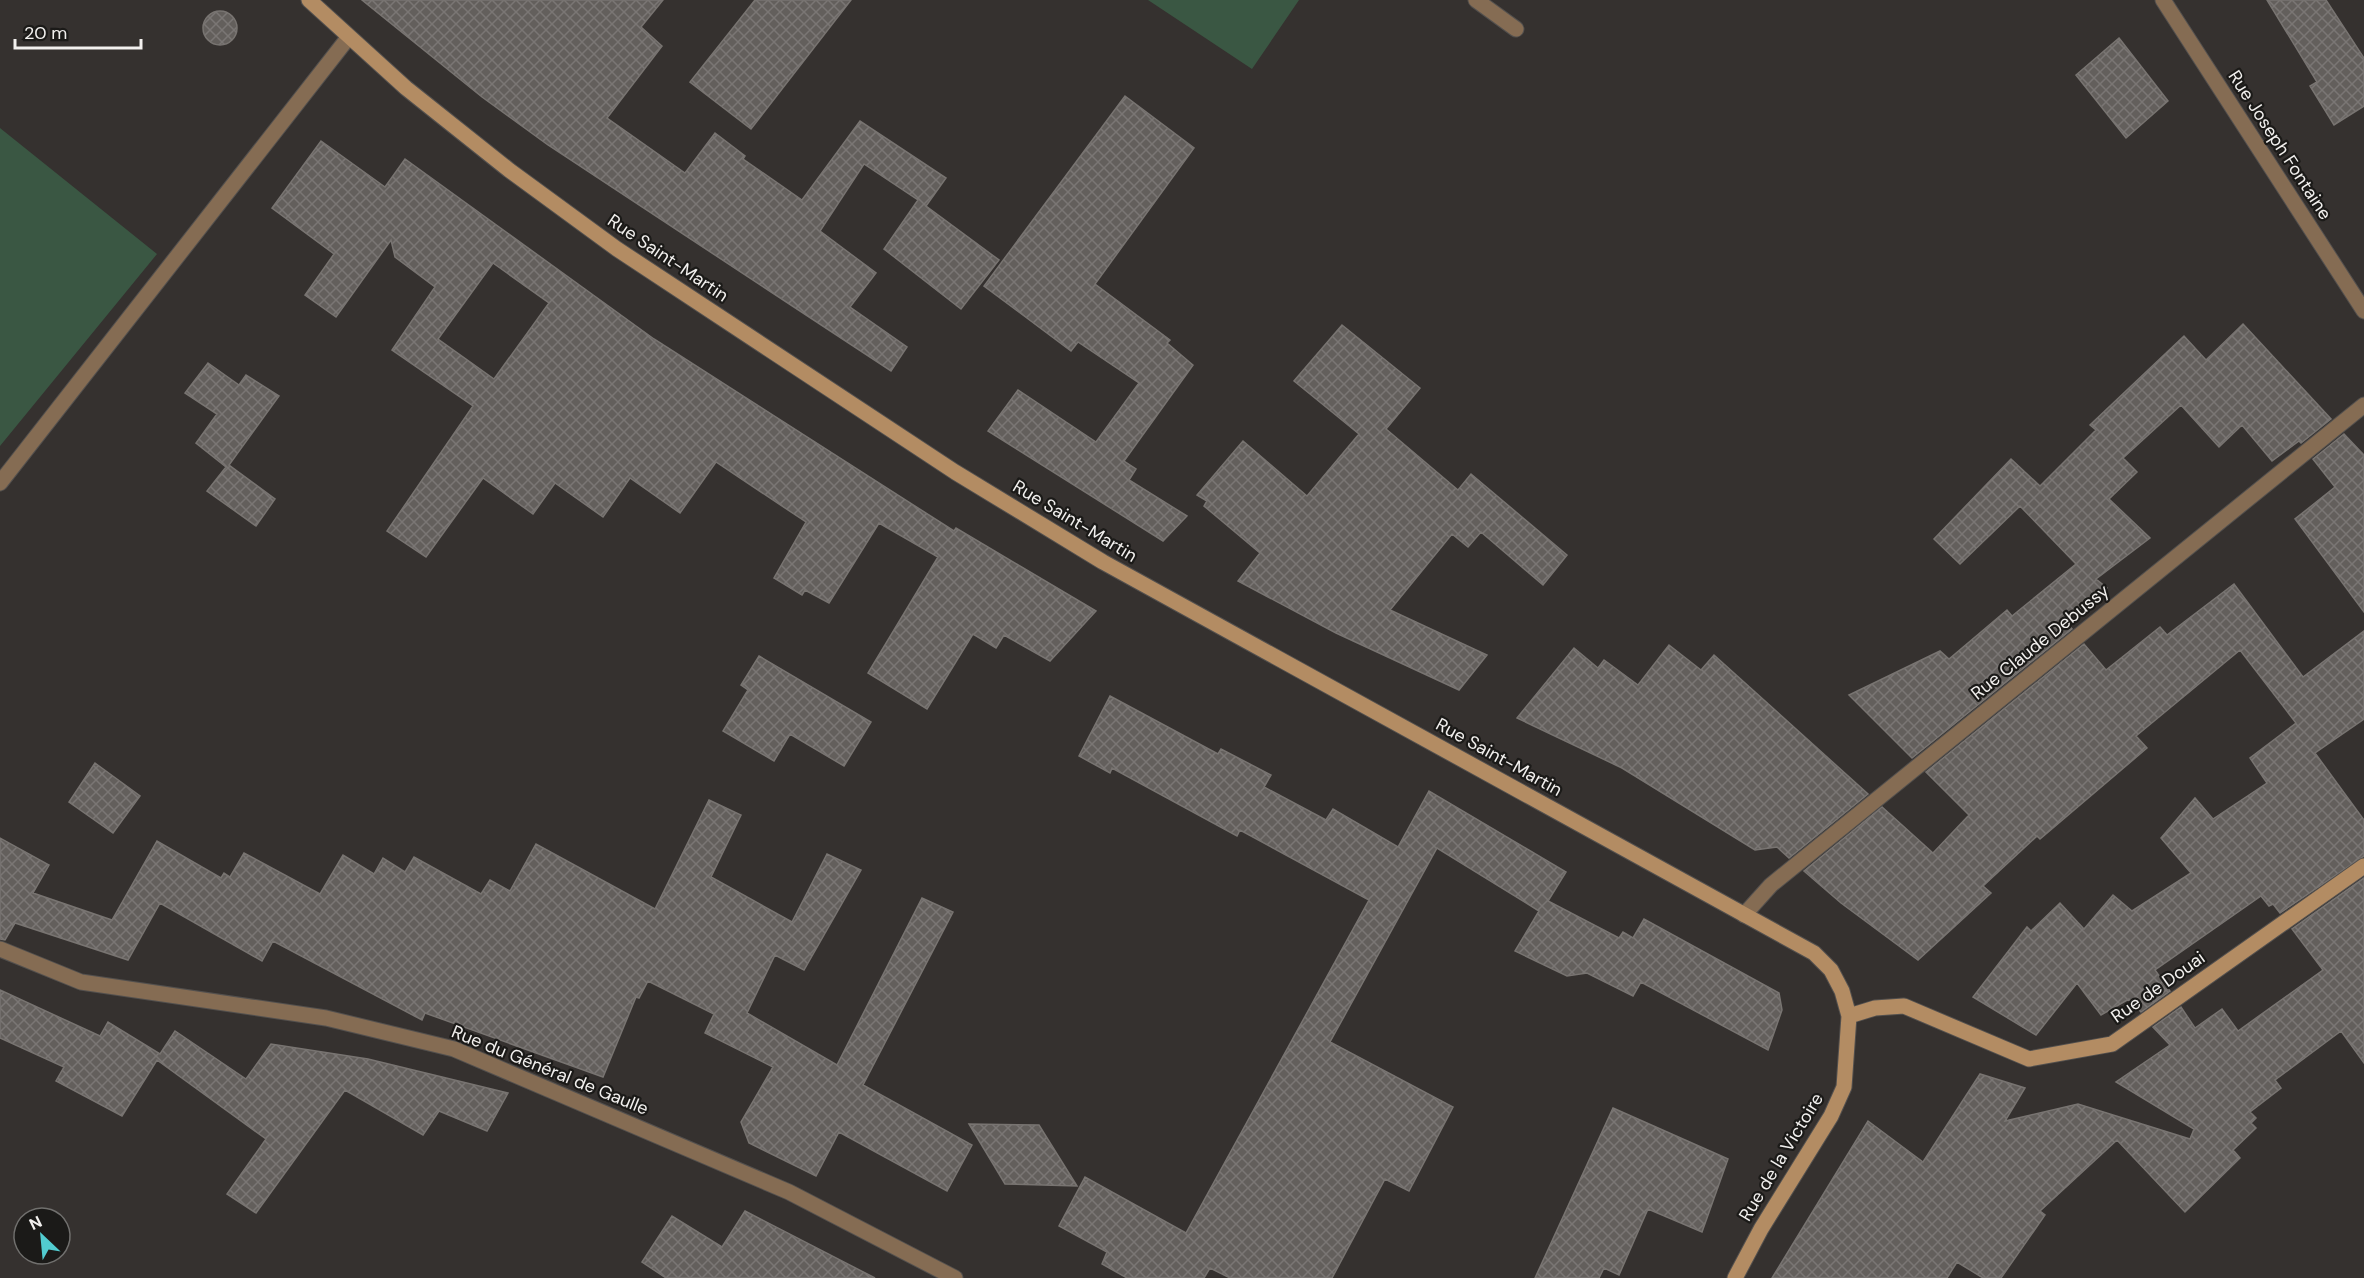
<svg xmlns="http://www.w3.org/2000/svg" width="2364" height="1278" font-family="'DM Sans',sans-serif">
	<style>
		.pitch { fill: #3a5743 }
		.building { fill: url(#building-cross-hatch); stroke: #787471; stroke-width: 1.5; fill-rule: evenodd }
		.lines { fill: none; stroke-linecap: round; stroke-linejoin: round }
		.lane-casing { stroke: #53504e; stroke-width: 17 }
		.street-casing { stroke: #53504e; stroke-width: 17 }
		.secondary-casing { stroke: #53504e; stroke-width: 17 }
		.lane { stroke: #856c53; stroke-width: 15 }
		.street { stroke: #856c53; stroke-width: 15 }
		.secondary { stroke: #b38c63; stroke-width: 15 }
		.labels { text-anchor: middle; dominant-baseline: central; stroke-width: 4.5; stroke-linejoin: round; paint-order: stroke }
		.street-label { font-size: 18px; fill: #f2f0ee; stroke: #1b1a18 }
	</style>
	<defs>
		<pattern id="building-cross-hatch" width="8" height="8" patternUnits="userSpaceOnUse" patternTransform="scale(1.5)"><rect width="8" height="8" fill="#635f5c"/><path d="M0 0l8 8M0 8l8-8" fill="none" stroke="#7a7674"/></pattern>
	</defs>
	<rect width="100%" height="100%" fill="#35312f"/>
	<path class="pitch" d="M1148 0H1299L1252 69Z
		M0 128 157 254 0 446Z"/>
	<path class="building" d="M362 0H663L641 27 662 46 607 118 685 173 715 133 745 156 743 159 802 200 860 121 946 178 926 206 999 260 961 309 884 249 918 200 864 164 820 231 876 273 850 307 907 347 891 371 548 145 482 97Z
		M755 0H851L751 129 690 82Z
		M2267 0H2326L2364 58V106L2334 125 2310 86 2317 82Z
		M203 28a17 17 0 1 1 34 0a17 17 0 1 1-34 0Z
		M2119 38 2168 101 2126 138 2076 75Z
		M1125 96 1194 148 1095 284 1170 340 1167 343 1193 365 1124 461 1136 469 1129 480 1187 516 1163 541 988 431 1018 390 1096 442 1139 383 1078 342 1071 351 984 286Z
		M321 141 385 187 405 159 654 339 954 531 956 528 1096 611 1050 661 1004 635 996 648 973 634 927 709 868 673 938 557 879 523 829 603 805 590 802 595 774 578 806 522 716 462 680 513 630 478 603 517 555 483 533 514 483 478 426 557 387 531 473 406 392 350 435 287 395 257 391 240 336 317 305 295 334 254 272 208ZM493 263 549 303 494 379 438 339Z
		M2243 324 2331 419 2301 443 2299 441 2272 461 2242 425 2219 447 2181 405 2123 458 2137 472 2109 499 2150 538 2096 579 2107 588 2065 621 2072 629 1912 758 1849 695 1940 651 1949 659 2007 610 2012 616 2076 564 2020 506 1960 564 1934 539 2011 459 2040 486 2096 430 2090 425 2184 336 2206 360Z
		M1342 325 1420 388 1386 429 1458 490 1471 474 1567 555 1543 585 1481 532 1468 547 1452 534 1390 610 1487 655 1459 690 1336 633 1238 581 1260 553 1204 506 1207 501 1197 495 1243 441 1307 496 1359 434 1294 381Z
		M208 363 239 385 246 375 279 396 229 465 275 499 256 526 207 491 226 467 196 443 217 414 185 393Z
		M2344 434 2364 455V612L2295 519 2335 487 2313 459Z
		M2234 584 2303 677 2364 631V719L2315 753 2364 820V856L2280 913 2273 904 2269 906 2261 896 2155 970 2170 991 2141 1012 2129 999 2101 1015 2077 983 2036 1035 1973 997 2027 927 2031 931 2060 903 2084 929 2113 895 2132 911 2191 873 2161 838 2195 798 2213 819 2267 783 2250 758 2296 723 2240 650 2136 736 2147 748 2040 839 2037 836 1983 886 1991 893 1918 960 1841 903 1804 871 1882 807 1933 853 1969 815 1926 772 2084 644 2106 670 2160 627 2167 635Z
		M1669 645 1701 670 1714 655 1868 794 1789 858 1777 847 1755 850 1622 768 1517 718 1574 648 1598 668 1604 660 1638 685Z
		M759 656 871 722 844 766 790 734 774 761 723 731 748 690 741 685Z
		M1110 696 1218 754 1221 749 1271 775 1264 787 1326 820 1333 809 1398 847 1429 791 1566 872 1548 901 1619 938 1623 932 1633 938 1644 919 1779 993 1782 1010 1768 1050 1641 982 1633 996 1587 973 1567 976 1515 951 1539 911 1437 848 1330 1042 1453 1107 1409 1191 1385 1179 1332 1278H1230L1210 1268 1204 1278H1127L1102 1264 1107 1252 1059 1226 1085 1177 1186 1233 1369 900 1240 830 1237 836 1112 768 1110 773 1079 756Z
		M95 763 140 796 113 833 69 802Z
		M709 800 741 815 711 877 792 922 827 854 861 870 804 970 775 955 747 1013 837 1065 922 898 953 912 863 1085 972 1145 947 1191 839 1132 816 1176 749 1143 741 1122 773 1067 705 1033 714 1014 648 981 639 998 636 997 603 1077 425 1013 422 1020 273 941 262 961 160 903 128 960 15 923 5 940 0 939V838L49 865 33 893 112 920 157 841 221 878 224 873 230 877 244 853 320 894 343 855 374 874 383 858 405 872 414 857 481 894 490 880 510 891 536 844 655 909Z
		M2364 878V1063L2341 1031 2275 1080 2281 1088 2250 1112 2256 1118 2251 1123 2256 1128 2233 1150 2240 1158 2185 1212 2117 1140 2040 1211 2045 1215 2001 1278H1983L1957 1262 1947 1278H1772L1868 1121 1923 1162 1980 1074 2025 1088 2005 1121 2078 1104 2190 1139 2194 1129 2116 1082 2170 1045 2153 1027 2181 1007 2195 1028 2222 1009 2238 1031 2323 970 2292 929Z
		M0 990 100 1036 108 1022 160 1054 175 1031 246 1079 271 1044 368 1059 508 1093 487 1131 439 1111 423 1135 345 1090 256 1213 227 1194 266 1139 157 1060 122 1116 56 1081 64 1067 0 1038Z
		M1613 1108 1728 1159 1702 1232 1648 1209 1619 1275 1604 1268 1599 1278H1535Z
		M969 1124 1039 1125 1077 1186 1005 1184Z
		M745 1211 875 1278H666L642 1262 672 1216 722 1247Z"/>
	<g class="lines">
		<g class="lane-casing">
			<path id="lane" d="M1476 0 1516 29
				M0 483 348 38"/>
		</g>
		<g class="street-casing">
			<path id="street" d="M2163 0 2364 311
				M1744 915 1771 885 2364 405
				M0 949 81 982 326 1018 454 1049 789 1192 955 1278"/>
		</g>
		<g class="secondary-casing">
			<path id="secondary" d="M309 0 406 88 509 170 617 249 955 472 1103 562 1814 953 1831 970 1842 991 1849 1016 1844 1087 1831 1116 1761 1229 1735 1278
				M1849 1016 1875 1008 1904 1006 2029 1059 2112 1044 2364 866"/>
		</g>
		<use href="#lane" class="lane"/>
		<use href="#street" class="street"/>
		<use href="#secondary" class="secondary"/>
	</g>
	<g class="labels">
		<g class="street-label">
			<text transform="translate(2280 145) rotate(57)">Rue Joseph Fontaine</text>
			<text transform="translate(668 258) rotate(34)">Rue Saint-Martin</text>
			<text transform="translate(1075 521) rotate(31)">Rue Saint-Martin</text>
			<text transform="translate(2040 642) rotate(-39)">Rue Claude Debussy</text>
			<text transform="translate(1499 757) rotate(29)">Rue Saint-Martin</text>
			<text transform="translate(2158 987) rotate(-35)">Rue de Douai</text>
			<text transform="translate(550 1070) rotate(22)">Rue du Général de Gaulle</text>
			<text transform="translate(1781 1157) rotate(-59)">Rue de la Victoire</text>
		</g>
	</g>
	<g transform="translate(42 1236) rotate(334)"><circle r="28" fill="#1b1a18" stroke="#71706e" stroke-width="1.5"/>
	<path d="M0-4.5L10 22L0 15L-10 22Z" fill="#52ccd0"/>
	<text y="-9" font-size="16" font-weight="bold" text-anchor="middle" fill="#f2f0ee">N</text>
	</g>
	<path d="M15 39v9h126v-9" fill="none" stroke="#f2f0ee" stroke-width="3"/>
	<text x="24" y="39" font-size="18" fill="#f2f0ee" stroke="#1b1a18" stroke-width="4.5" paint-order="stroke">20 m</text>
</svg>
